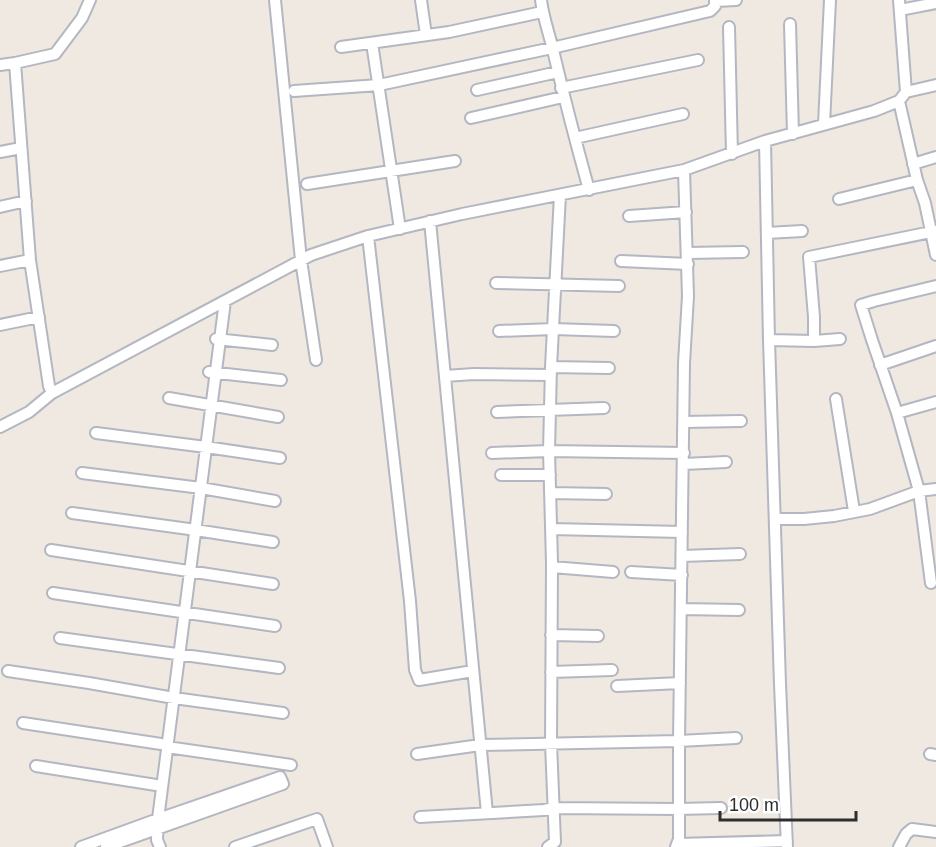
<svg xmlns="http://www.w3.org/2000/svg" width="936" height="847" font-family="Arial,sans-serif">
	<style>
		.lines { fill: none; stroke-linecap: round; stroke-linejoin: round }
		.minor-casing { stroke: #b4b7c1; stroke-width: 14 }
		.minor { stroke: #fff; stroke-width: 10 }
	</style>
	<rect width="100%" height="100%" fill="#efe9e1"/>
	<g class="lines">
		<g class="minor-casing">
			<path id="minor" d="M275 0 301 260 316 360
				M421 0 426 35
				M541 0C543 17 549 33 553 50 564 97 576 143 589 190
				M899 0 906 92
				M716 1 736 0
				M900 10 936 3
				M790 24 793 134
				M729 27 732 154
				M372 43 400 229
				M341 47 449 32 542 12
				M15 63 55 54 82 18 90 0
				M0 65 15 63 30 260 49 386 52 393
				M561 88 698 60
				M477 90 558 72
				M294 91 379 85 552 48 710 11 715 6V0
				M899 101 917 180 925 203 936 255
				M471 118 563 97
				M824 124 830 0
				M575 138 683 114
				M765 141 769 340 780 684 787 847
				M0 152 21 148
				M913 164 936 157
				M307 184 455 161
				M839 199 917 180
				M0 207 26 201
				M629 216 686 212
				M430 221 487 813
				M767 233 802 231
				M368 236 410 601 415 670 419 680 473 671
				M687 253 743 252
				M621 261 688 264
				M0 266 30 260
				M496 283 619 286
				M0 325 39 317
				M499 331 553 329 614 331
				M216 339 272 345
				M769 340 814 341 840 339
				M814 341V317L809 257 936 231
				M880 365 936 346
				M551 367 609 368
				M209 372 281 380
				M445 376 474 374 551 375
				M169 398 278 417
				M836 399 854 511
				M497 412 604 408
				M897 413 936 402
				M684 422 741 421
				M0 427 29 412 52 393 311 255 368 236 462 214 684 170 765 141 874 111 899 101 906 92 936 85
				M96 433 206 447 280 458
				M492 453 549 451 684 453
				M684 464 726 462
				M82 473 201 488 275 501
				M501 475H550
				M550 493 606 494
				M72 513 189 529 273 542
				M775 519H804L834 516 870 509 919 491 936 489
				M551 529 682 532
				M51 550 273 584
				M682 556 740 554
				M552 567 613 572
				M631 572 682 575
				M931 583 919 491 897 413 872 340 861 305 874 301 936 286
				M53 593 275 626
				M681 609 739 610
				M551 635 598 636
				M60 638 279 668
				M8 671 89 683 174 698 283 713
				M551 672 612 670
				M617 686 680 683
				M23 723 161 744
				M167 747 291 765
				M417 754 480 745 679 741 736 738
				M930 754 936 755
				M36 766 156 785
				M420 817 544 810 554 808 678 809 721 808
				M677 844 787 841
				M81 847 158 819 280 777 283 784 106 847
				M160 847 157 840 158 819 225 301
				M235 847 317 819 327 847
				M548 847 555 842 551 743 552 563 549 451 551 367 560 195
				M676 847 679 839V741L684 363 688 296 684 170
				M899 847 906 834 912 829 936 832"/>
		</g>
		<use href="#minor" class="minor"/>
	</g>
	<path d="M720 811v9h136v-9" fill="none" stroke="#2e2e2e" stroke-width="3"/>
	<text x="729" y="811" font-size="18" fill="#2e2e2e" stroke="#ffffff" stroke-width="4.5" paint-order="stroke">100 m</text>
</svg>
